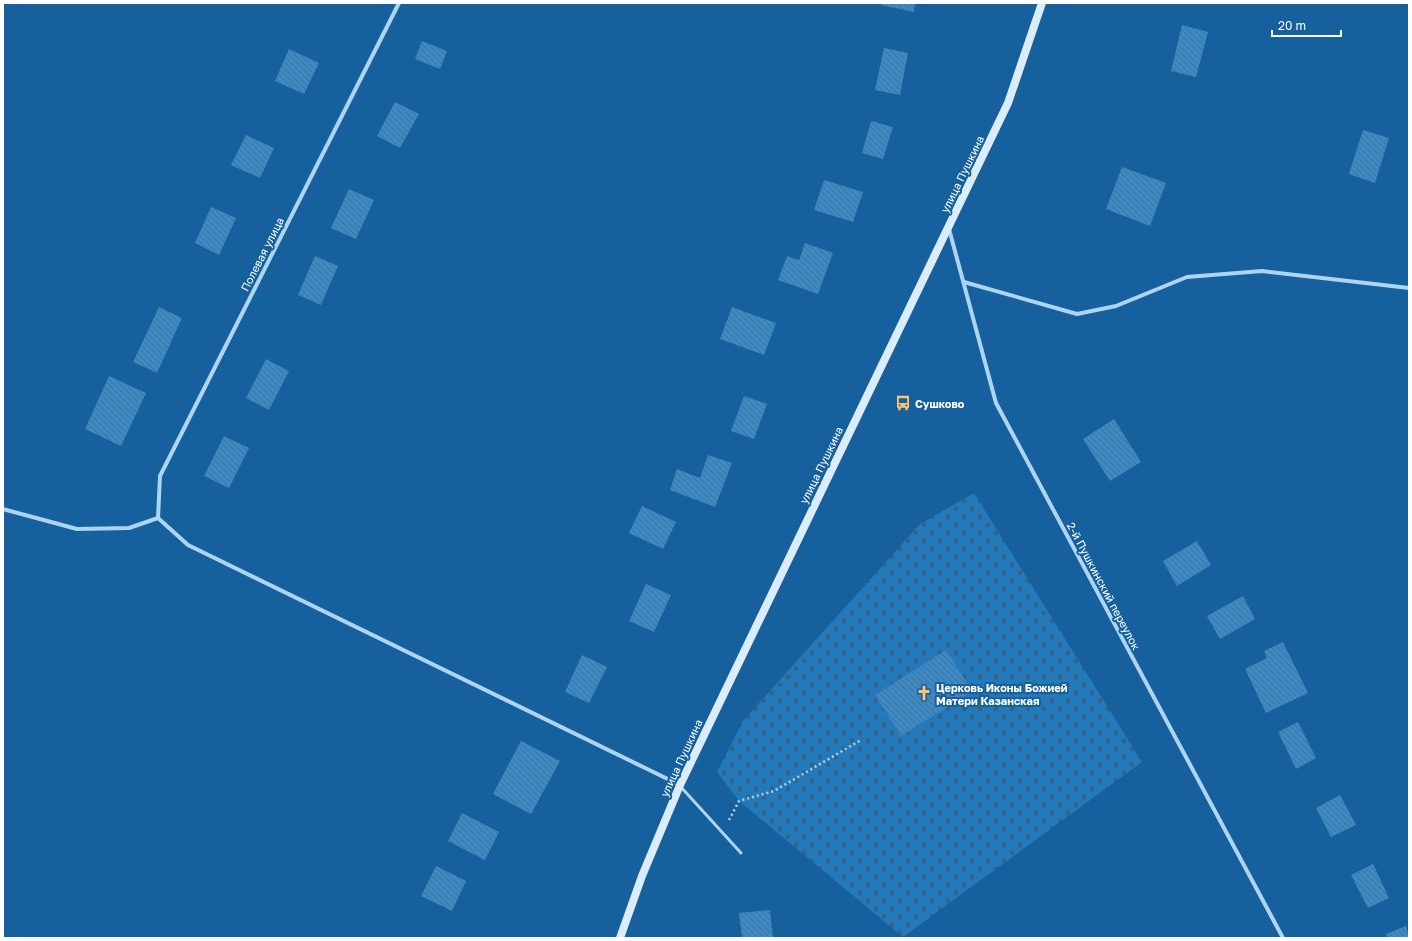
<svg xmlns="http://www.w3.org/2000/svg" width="1412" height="941" font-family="'Golos Text',sans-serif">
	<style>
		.cemetery { fill: url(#cemetery-stones) }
		.building { fill: url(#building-back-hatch) }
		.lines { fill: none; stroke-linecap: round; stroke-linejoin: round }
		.path { stroke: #acd4f3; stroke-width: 2.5; stroke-dasharray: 2 3; stroke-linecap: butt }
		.lane { stroke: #acd4f3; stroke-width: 3 }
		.street { stroke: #acd4f3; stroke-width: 4 }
		.secondary { stroke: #dbedfd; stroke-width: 8 }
		.labels { text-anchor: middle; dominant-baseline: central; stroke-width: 4; stroke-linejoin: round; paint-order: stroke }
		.street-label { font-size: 11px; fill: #fff; stroke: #15609d }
		.poi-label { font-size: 11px; font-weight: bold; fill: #fff; stroke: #15609d; text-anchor: start }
	</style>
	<defs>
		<pattern id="cemetery-stones" width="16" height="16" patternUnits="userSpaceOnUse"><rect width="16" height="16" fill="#2479ba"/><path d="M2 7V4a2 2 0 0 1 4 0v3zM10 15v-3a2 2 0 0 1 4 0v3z" fill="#386283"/></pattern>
		<pattern id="building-back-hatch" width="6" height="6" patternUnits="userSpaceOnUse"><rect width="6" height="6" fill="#3d89c3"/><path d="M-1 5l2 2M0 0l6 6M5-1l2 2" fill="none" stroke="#437193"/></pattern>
	</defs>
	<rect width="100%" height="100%" fill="#15609d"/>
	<path class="cemetery" d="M974 493 1142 762 903 937 739 801 717 772 743 721 920 524Z"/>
	<path class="building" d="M881 3H915L914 12 881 5Z
		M1182 25 1208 32 1196 77 1171 71Z
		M422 41 447 51 440 69 415 59Z
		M884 48 908 53 900 95 875 90Z
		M289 49 319 63 304 94 275 81Z
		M395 102 419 114 400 148 377 136Z
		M871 121 893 127 883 159 862 153Z
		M1363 130 1389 138 1375 183 1349 174Z
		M246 135 274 148 260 178 231 165Z
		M1122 167 1166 183 1150 226 1106 209Z
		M824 180 863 192 853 222 814 210Z
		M349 189 374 200 356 239 331 228Z
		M211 207 236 218 219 255 195 243Z
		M805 243 833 253 818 294 778 280 787 256 799 260Z
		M315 256 338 266 321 305 298 295Z
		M159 307 182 318 157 373 133 362Z
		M732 307 776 323 764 355 720 339Z
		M266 359 289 371 269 410 246 398Z
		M109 376 146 393 121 446 85 429Z
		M744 396 767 404 754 439 731 431Z
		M1114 419 1141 462 1110 481 1083 439Z
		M224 436 249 448 229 488 204 476Z
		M708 455 732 463 715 507 670 490 677 469 700 478Z
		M642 506 676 522 663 549 629 533Z
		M1197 541 1211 565 1177 586 1163 561Z
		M646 584 671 595 654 632 629 621Z
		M1243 596 1255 619 1220 639 1207 616Z
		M1283 642 1308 693 1266 713 1245 669 1267 658 1264 651Z
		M946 650 972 691 901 736 875 695Z
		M582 655 607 667 589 703 565 692Z
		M1298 722 1316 758 1296 769 1278 732Z
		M521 741 560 761 531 814 493 794Z
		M1340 795 1356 825 1331 837 1316 808Z
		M462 813 499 832 485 860 448 841Z
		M1373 864 1389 898 1368 908 1351 875Z
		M436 866 466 881 452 911 421 896Z
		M770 910 773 938H742L739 913Z
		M1406 926 1409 938H1388L1386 934Z"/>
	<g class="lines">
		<path class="path" d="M729 820 739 801 774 791 861 740"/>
		<path class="lane" d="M680 786 741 853"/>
		<path class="street" d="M949 229 996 403 1283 938
			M964 282 1077 314 1116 306 1187 277 1262 271 1409 288
			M3 509 77 529 129 528 158 518
			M158 518 188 545 680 785
			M158 518 160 476 399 3"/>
		<path class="secondary" d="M620 938 642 876 680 785 1008 103 1042 3"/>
	</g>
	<defs>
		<g id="bus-bare" transform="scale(1.2)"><path d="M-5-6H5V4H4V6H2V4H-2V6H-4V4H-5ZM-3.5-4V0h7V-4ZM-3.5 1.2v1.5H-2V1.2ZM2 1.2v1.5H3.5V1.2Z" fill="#ffc56e" stroke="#15609d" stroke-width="2.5" paint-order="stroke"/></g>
		<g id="church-bare" transform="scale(1.2)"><path d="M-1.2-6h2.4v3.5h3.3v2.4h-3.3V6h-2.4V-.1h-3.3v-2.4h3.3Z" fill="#ffc56e" stroke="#15609d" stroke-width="2.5" paint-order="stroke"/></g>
	</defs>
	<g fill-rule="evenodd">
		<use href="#bus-bare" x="903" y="403"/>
		<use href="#church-bare" x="924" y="693"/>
	</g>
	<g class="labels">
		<g class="street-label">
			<text transform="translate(962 174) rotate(-64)">улица Пушкина</text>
			<text transform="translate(262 254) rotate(-63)">Полевая улица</text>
			<text transform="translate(821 465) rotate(-64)">улица Пушкина</text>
			<text transform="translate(1104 586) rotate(62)">2-й Пушкинский переулок</text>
			<text transform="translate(681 758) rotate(-65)">улица Пушкина</text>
		</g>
		<g class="poi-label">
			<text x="915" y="403">Сушково</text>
			<text x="936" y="687">Церковь Иконы Божией<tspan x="936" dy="13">Матери Казанская</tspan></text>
		</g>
	</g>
	<rect width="1412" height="941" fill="none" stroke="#ffffff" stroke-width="8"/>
	<path d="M1272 30v6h69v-6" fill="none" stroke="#ffffff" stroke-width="2"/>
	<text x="1278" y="30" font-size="12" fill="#ffffff" stroke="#15609d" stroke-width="3" paint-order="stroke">20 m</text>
</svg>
